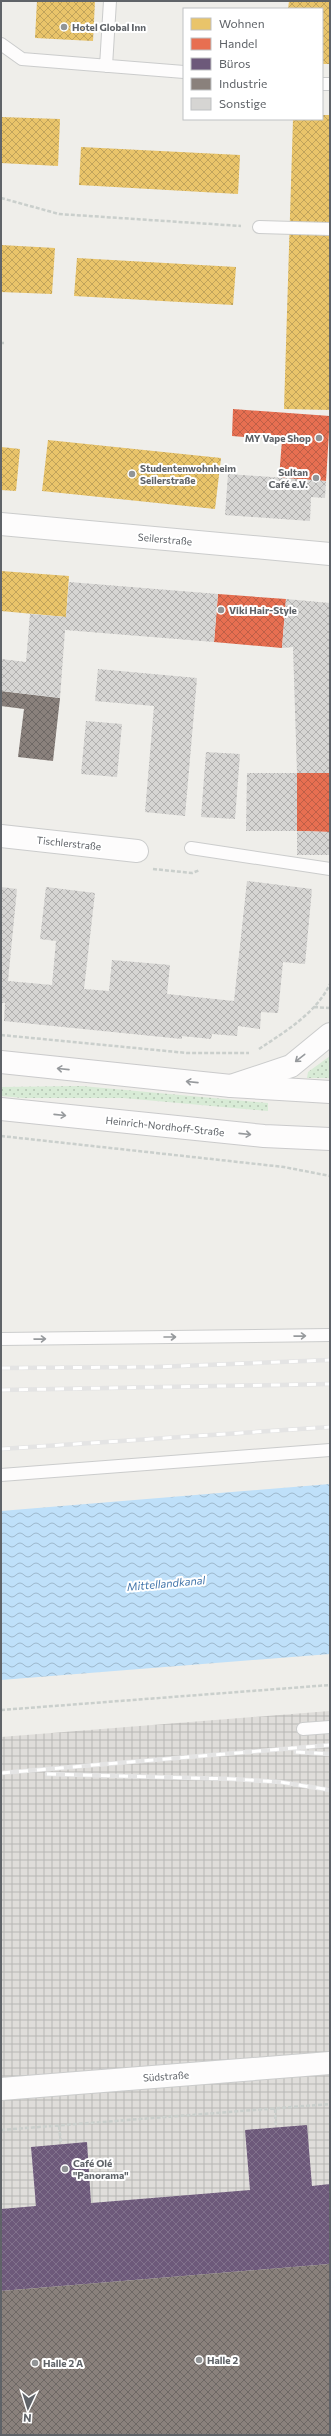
<svg xmlns="http://www.w3.org/2000/svg" width="331" height="2436" font-family="Commissioner,sans-serif">
	<style>
		.industrial { fill: url(#industrial-grid) }
		.grass { fill: url(#grass-dots) }
		.water { fill: url(#water-waves) }
		.homes { fill: url(#homes-cross-hatch) }
		.shops { fill: url(#shops-cross-hatch) }
		.offices { fill: url(#offices-cross-hatch) }
		.industry { fill: url(#industry-cross-hatch) }
		.building { fill: url(#building-cross-hatch) }
		.lines { fill: none; stroke-linecap: round; stroke-linejoin: round }
		.service-casing { stroke: #cbcccc; stroke-width: 14 }
		.minor-casing { stroke: #cbcccc; stroke-width: 24 }
		.tertiary-casing { stroke: #cbcccc; stroke-width: 24 }
		.secondary-casing { stroke: #cacacb; stroke-width: 24 }
		.path { stroke: #cacfcc; stroke-width: 2.5; stroke-dasharray: 4 2; stroke-linecap: butt }
		.service { stroke: #fdfcfc; stroke-width: 12 }
		.minor { stroke: #fdfcfc; stroke-width: 22 }
		.tertiary { stroke: #fdfcfc; stroke-width: 22 }
		.secondary { stroke: #fdfcfc; stroke-width: 22 }
		.rail-casing { stroke: #e4e4e4; stroke-width: 4.5 }
		.rail { stroke: #fff; stroke-width: 3; stroke-dasharray: 9; stroke-linecap: butt }
		.oneway { stroke: #96999c }
		.poi-dot { fill: #919496; stroke: #fff; stroke-width: 1.5 }
		.labels { text-anchor: middle; dominant-baseline: central; stroke-width: 4; stroke-linejoin: round; paint-order: stroke }
		.poi-label { font-size: 10px; font-weight: bold; fill: #5f6368; stroke: #fff; text-anchor: start }
		.street-label { font-size: 10px; fill: #5f6368; stroke: #fff }
		.water-label { font-size: 11px; font-style: italic; fill: #4174aa; stroke: #fff }
	</style>
	<defs>
		<pattern id="industrial-grid" width="8" height="8" patternUnits="userSpaceOnUse"><rect width="8" height="8" fill="#dfddda"/><path d="M0 4h8M4 0v8" fill="none" stroke="#b8b7b5"/></pattern>
		<pattern id="grass-dots" width="8" height="8" patternUnits="userSpaceOnUse"><rect width="8" height="8" fill="#d8ebd6"/><path d="M2 2h.1M6 6h.1" fill="none" stroke="#b2c2b1" stroke-width="1.8" stroke-linecap="round"/></pattern>
		<pattern id="water-waves" width="16" height="10" patternUnits="userSpaceOnUse"><rect width="16" height="10" fill="#bfe0f9"/><path d="M0 5q4-4 8 0t8 0" fill="none" stroke="#9eb9cd"/></pattern>
		<pattern id="homes-cross-hatch" width="8" height="8" patternUnits="userSpaceOnUse"><rect width="8" height="8" fill="#e9c46a"/><path d="M0 0l8 8M0 8l8-8" fill="none" stroke="#c0a35b"/></pattern>
		<pattern id="shops-cross-hatch" width="8" height="8" patternUnits="userSpaceOnUse"><rect width="8" height="8" fill="#e76f51"/><path d="M0 0l8 8M0 8l8-8" fill="none" stroke="#be5f47"/></pattern>
		<pattern id="offices-cross-hatch" width="8" height="8" patternUnits="userSpaceOnUse"><rect width="8" height="8" fill="#6d597a"/><path d="M0 0l8 8M0 8l8-8" fill="none" stroke="#81718c"/></pattern>
		<pattern id="industry-cross-hatch" width="8" height="8" patternUnits="userSpaceOnUse"><rect width="8" height="8" fill="#8a817c"/><path d="M0 0l8 8M0 8l8-8" fill="none" stroke="#6e6865"/></pattern>
		<pattern id="building-cross-hatch" width="8" height="8" patternUnits="userSpaceOnUse"><rect width="8" height="8" fill="#d6d5d3"/><path d="M0 0l8 8M0 8l8-8" fill="none" stroke="#b1b0af"/></pattern>
	</defs>
	<rect width="100%" height="100%" fill="#efeeea"/>
	<path class="industrial" d="M330 1711V2435H1V1737Z"/>
	<path class="grass" d="M330 1056V1078H307L308 1072Z
		M82 1086 268 1103V1111L123 1098H23L1 1096V1087Z"/>
	<path class="water" d="M330 1484V1654L1 1680V1511Z"/>
	<path class="homes" d="M37 1H95L93 41 35 38Z
		M289 1H330V64H322V9H288Z
		M322 115H330V410L284 409 293 119H322Z
		M1 117 60 119 58 166 1 163Z
		M81 147 240 155 238 194 79 185Z
		M1 245 55 248 52 294 1 292Z
		M77 258 236 267 233 305 74 296Z
		M48 440 221 458 215 509 42 491Z
		M1 447 20 449 16 491 1 490Z
		M1 571 69 576 66 617 1 611Z"/>
	<path class="shops" d="M233 409 330 416 326 481 279 478 282 440 232 436Z
		M218 594 286 599 282 648 214 642Z
		M297 773H330V832L297 831Z"/>
	<path class="offices" d="M307 2125 312 2186 330 2184V2264L1 2291V2209L36 2206 31 2147 87 2142 91 2203 250 2190 245 2130Z"/>
	<path class="industry" d="M1 691 60 698 53 761 18 757 24 709 1 706Z
		M330 2264V2435H1V2291Z"/>
	<path class="building" d="M228 474 326 481 325 498 311 497 310 521 225 515Z
		M69 582 218 594 214 642 65 630 60 698 1 691V659L26 662 30 614 66 617Z
		M286 599 330 603V773H297V831H246L247 773H297L293 647 282 648Z
		M98 669 197 678 185 816 145 812 154 706 95 701Z
		M86 721 122 724 117 777 81 774Z
		M206 752 240 754 235 819 201 817Z
		M297 831 330 832V855H297Z
		M247 881 312 889 305 964 283 962 278 1013 261 1012 260 1029 238 1026 237 1036 212 1034 211 1039 182 1036V1039L4 1021 5 1003H1V887L17 889 8 981 52 985 56 941 40 939 46 887 95 893 84 989 109 991 112 960 170 965 167 994 234 1001Z"/>
	<g class="lines">
		<g class="service-casing">
			<path id="service" d="M1 44 22 59 184 72
				M106 66 110 1
				M322 84H330
				M259 227 330 229
				M191 848 330 869
				M1 1339 330 1335
				M1 1475 330 1450
				M303 1729 330 1727"/>
		</g>
		<g class="minor-casing">
			<path id="minor" d="M1 524 330 554
				M1 836 137 851
				M1 2089 330 2063"/>
		</g>
		<g class="tertiary-casing">
			<path id="tertiary" d="M231 1086 291 1066 330 1034"/>
		</g>
		<g class="secondary-casing">
			<path id="secondary" d="M1 1062 231 1086 330 1092
				M1 1109 264 1136 330 1139"/>
		</g>
		<path class="path" d="M1 198 59 214 241 226
			M1 343H4
			M153 869 192 873 200 870
			M314 1007 329 1008
			M1 1035 187 1053H249
			M259 1049C286 1031 316 1013 330 984
			M1 1136 284 1167 330 1176
			M1 1710 330 1685
			M275 2109 276 2127
			M59 2126 61 2144
			M1 2130 330 2104"/>
		<use href="#service" class="service"/>
		<use href="#minor" class="minor"/>
		<use href="#tertiary" class="tertiary"/>
		<use href="#secondary" class="secondary"/>
		<g class="rail-casing">
			<path id="rail" d="M1 1368 155 1367 330 1360
				M1 1390 330 1384
				M1 1449 330 1427
				M296 1752 330 1754
				M1 1773 330 1745
				M47 1774 232 1779 280 1782 330 1790"/>
		</g>
		<use href="#rail" class="rail"/>
	</g>
	<defs><path id="oneway-shaft" d="M-6 0H5M1.5-3L5.5 0L1.5 3" fill="none" stroke-width="1.6" stroke-linecap="round" stroke-linejoin="round"/></defs>
	<g class="oneway">
		<use href="#oneway-shaft" transform="translate(300 1058) rotate(142)"/>
		<use href="#oneway-shaft" transform="translate(63 1069) rotate(-174)"/>
		<use href="#oneway-shaft" transform="translate(192 1082) rotate(-174)"/>
		<use href="#oneway-shaft" transform="translate(60 1115) rotate(6)"/>
		<use href="#oneway-shaft" transform="translate(245 1134) rotate(6)"/>
		<use href="#oneway-shaft" transform="translate(300 1336) rotate(-1)"/>
		<use href="#oneway-shaft" transform="translate(170 1337)"/>
		<use href="#oneway-shaft" transform="translate(40 1339) rotate(-1)"/>
	</g>
	<g class="poi-dot">
		<circle cx="64" cy="27" r="4"/>
		<circle cx="319" cy="438" r="4"/>
		<circle cx="132" cy="474" r="4"/>
		<circle cx="316" cy="478" r="4"/>
		<circle cx="221" cy="610" r="4"/>
		<circle cx="65" cy="2169" r="4"/>
		<circle cx="199" cy="2360" r="4"/>
		<circle cx="35" cy="2363" r="4"/>
	</g>
	<g class="labels">
		<g class="poi-label">
			<text x="72" y="27">Hotel Global Inn</text>
			<text x="311" y="438" text-anchor="end">MY Vape Shop</text>
			<text x="140" y="468">Studentenwohnheim<tspan x="140" dy="12">Seilerstraße</tspan></text>
			<text x="308" y="472" text-anchor="end">Sultan<tspan x="308" dy="12">Café e.V.</tspan></text>
			<text x="229" y="610">Viki Hair-Style</text>
			<text x="73" y="2163">Café Olé<tspan x="73" dy="12">"Panorama"</tspan></text>
			<text x="207" y="2360">Halle 2</text>
			<text x="43" y="2363">Halle 2 A</text>
		</g>
		<g class="street-label">
			<text transform="translate(165 539) rotate(5)">Seilerstraße</text>
			<text transform="translate(69 843) rotate(6)">Tischlerstraße</text>
			<text transform="translate(165 1126) rotate(6)">Heinrich-Nordhoff-Straße</text>
			<text transform="translate(166 2076) rotate(-4)">Südstraße</text>
		</g>
		<g class="water-label">
			<text transform="translate(166 1583) rotate(-5)">Mittellandkanal</text>
		</g>
	</g>
	<rect width="331" height="2436" fill="none" stroke="#5f6368" stroke-width="4"/>
	<rect x="183" y="8" width="140" height="112" fill="#ffffff" stroke="#bfc1c3"/>
	<rect x="191" y="18" width="20" height="12" fill="#e9c46a" stroke="#bfc1c3"/>
	<text x="219" y="28" font-size="12" fill="#5f6368">Wohnen</text>
	<rect x="191" y="38" width="20" height="12" fill="#e76f51" stroke="#bfc1c3"/>
	<text x="219" y="48" font-size="12" fill="#5f6368">Handel</text>
	<rect x="191" y="58" width="20" height="12" fill="#6d597a" stroke="#bfc1c3"/>
	<text x="219" y="68" font-size="12" fill="#5f6368">Büros</text>
	<rect x="191" y="78" width="20" height="12" fill="#8a817c" stroke="#bfc1c3"/>
	<text x="219" y="88" font-size="12" fill="#5f6368">Industrie</text>
	<rect x="191" y="98" width="20" height="12" fill="#d6d5d3" stroke="#bfc1c3"/>
	<text x="219" y="108" font-size="12" fill="#5f6368">Sonstige</text>
	<g transform="translate(28 2408) rotate(184)" stroke="#ffffff" stroke-width="3" paint-order="stroke">
	<path d="M0-3L7 15L0 10L-7 15Z" fill="#5f6368"/>
	<text y="-6" font-size="11" font-weight="bold" text-anchor="middle" fill="#5f6368">N</text>
	</g>
</svg>
